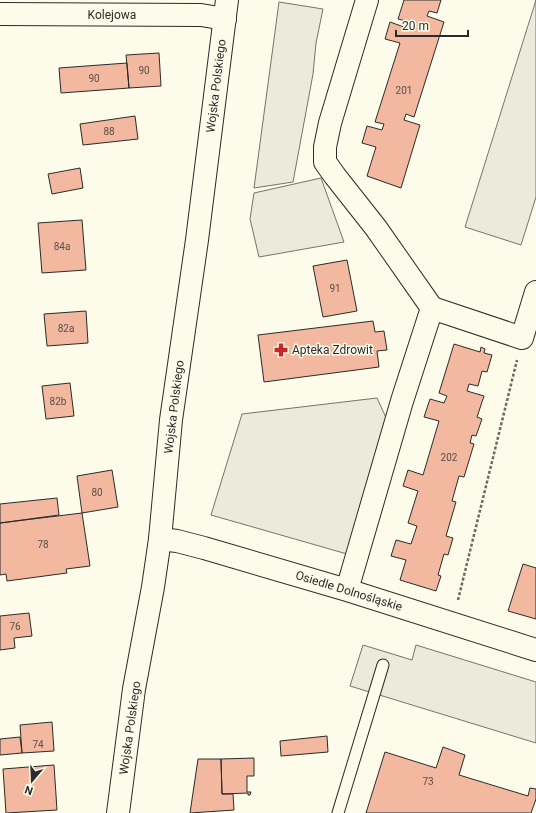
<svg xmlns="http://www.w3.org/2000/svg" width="536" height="813" font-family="Roboto,sans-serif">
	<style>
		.parking { fill: #eceadb; stroke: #74746e }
		.building { fill: #f2b8a0; stroke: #2b2b2b }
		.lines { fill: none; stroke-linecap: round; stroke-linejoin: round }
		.lane-casing { stroke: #2b2b2b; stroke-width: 13 }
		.street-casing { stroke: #2b2b2b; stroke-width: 24 }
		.secondary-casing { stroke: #2b2b2b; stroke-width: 24 }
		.path { stroke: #6a6964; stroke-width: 2.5; stroke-dasharray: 3 2; stroke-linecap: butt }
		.lane { stroke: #fdfbea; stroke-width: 11 }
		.street { stroke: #fdfbea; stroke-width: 22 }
		.secondary { stroke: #fdfbea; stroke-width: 22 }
		.labels { text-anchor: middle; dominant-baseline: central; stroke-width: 3; stroke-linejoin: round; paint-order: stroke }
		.number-label { font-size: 10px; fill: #5d4e48 }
		.street-label { font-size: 12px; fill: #2b2b2b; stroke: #fdfbea }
		.poi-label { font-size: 12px; fill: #2b2b2b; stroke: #fdfbea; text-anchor: start }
	</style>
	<rect width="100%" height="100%" fill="#fdfbea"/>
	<path class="parking" d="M536 0V197L521 245 465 227Z
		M279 2 323 9 316 43 313 74 293 182 254 188Z
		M321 178 344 242 259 257 250 219 254 193Z
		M377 398 388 422 347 554 211 515 242 414Z
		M363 645 412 660 416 645 536 682V743L350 686Z"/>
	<path class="building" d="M404 0H441L437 13 429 11 427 16 444 22 414 117 406 114 404 120 420 125 401 188 367 176 376 147 362 143 367 126 382 130 384 124 375 122 400 43 385 39 390 22 404 27 406 21 398 19Z
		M159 53 161 86 129 88 126 55Z
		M127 63 129 88 61 93 59 68Z
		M135 116 138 139 83 145 80 124Z
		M80 168 83 188 52 194 48 174Z
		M82 220 86 270 42 273 38 223Z
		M347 260 357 311 323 317 313 266Z
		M86 311 88 343 47 346 44 314Z
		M373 321 375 332 384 331 387 350 377 351 379 367 264 382 258 335Z
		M454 344 480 352 481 347 485 349 484 353 492 355 487 372 482 371 478 386 469 384 467 391 484 396 477 417 482 419 476 436 472 435 470 443 474 444 464 477 459 476 452 501 456 502 446 536 453 538 448 555 444 554 438 575 441 576 436 591 400 580 406 560 391 556 396 540 411 544 417 526 408 523 418 491 403 486 408 470 423 475 439 421 424 417 430 399 444 403 447 396 439 393Z
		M70 383 74 416 46 419 42 386Z
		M112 470 118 507 82 513 77 476Z
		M57 498 59 515 0 523V504Z
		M82 513 90 566 66 569 67 573 7 581 6 574 0 575V523Z
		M523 564 536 568V619L508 611Z
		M29 613 32 636 14 638 15 648 0 650V616Z
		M52 722 54 751 22 753 20 725Z
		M327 736 328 752 281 756 280 741Z
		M20 737 22 753 0 755V739Z
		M443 747 465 755 459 775 528 796 530 788 536 789V799L531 813H366L385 752 436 768Z
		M254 758V776H247V792H251L250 795H248V793L222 794 221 759Z
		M198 759H221L222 794H233L234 810 190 813Z
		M54 765 57 810 6 813 3 769Z"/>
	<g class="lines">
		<g class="lane-casing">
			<path id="lane" d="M338 813 383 665"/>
		</g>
		<g class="street-casing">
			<path id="street" d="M0 14 201 15 225 19
				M432 308 522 338 536 292
				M160 539 177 541 204 548 347 590 536 650
				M347 590 402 401 432 308 376 228 335 176 325 162V147L330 123 367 0"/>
		</g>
		<g class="secondary-casing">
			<path id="secondary" d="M118 813 134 689 153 587 160 539 171 420 197 240 227 0"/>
		</g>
		<path class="path" d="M458 600 517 360"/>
		<use href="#lane" class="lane"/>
		<use href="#street" class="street"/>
		<use href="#secondary" class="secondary"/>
	</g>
	<defs>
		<g id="pharmacy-bare" transform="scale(1.08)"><path d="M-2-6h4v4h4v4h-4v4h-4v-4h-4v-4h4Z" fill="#c62828" stroke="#fdfbea" stroke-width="2.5" paint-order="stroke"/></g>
	</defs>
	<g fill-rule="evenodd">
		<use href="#pharmacy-bare" x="281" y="350"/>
	</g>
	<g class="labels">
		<g class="number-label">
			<text x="144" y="70">90</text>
			<text x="94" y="78">90</text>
			<text x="404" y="90">201</text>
			<text x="109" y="131">88</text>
			<text x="62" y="246">84a</text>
			<text x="335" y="288">91</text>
			<text x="66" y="328">82a</text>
			<text x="58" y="401">82b</text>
			<text x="449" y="457">202</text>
			<text x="97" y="492">80</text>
			<text x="43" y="544">78</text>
			<text x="15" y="626">76</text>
			<text x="38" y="744">74</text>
			<text x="428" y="781">73</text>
		</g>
		<g class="street-label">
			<text x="112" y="15">Kolejowa</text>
			<text transform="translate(216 86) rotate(-83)">Wojska Polskiego</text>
			<text transform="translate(174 407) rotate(-83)">Wojska Polskiego</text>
			<text transform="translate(349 591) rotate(17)">Osiedle Dolnośląskie</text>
			<text transform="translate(130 728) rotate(-82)">Wojska Polskiego</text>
		</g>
		<g class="poi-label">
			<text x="292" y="350">Apteka Zdrowit</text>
		</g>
	</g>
	<g transform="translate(32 781) rotate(199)" stroke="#fdfbea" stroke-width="3" paint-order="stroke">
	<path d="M0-3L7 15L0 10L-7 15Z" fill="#2b2b2b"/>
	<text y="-6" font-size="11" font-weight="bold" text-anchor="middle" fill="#2b2b2b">N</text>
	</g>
	<path d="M396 30v6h72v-6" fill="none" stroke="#2b2b2b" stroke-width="2"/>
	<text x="402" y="30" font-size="12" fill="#2b2b2b" stroke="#fdfbea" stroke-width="3" paint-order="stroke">20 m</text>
</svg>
